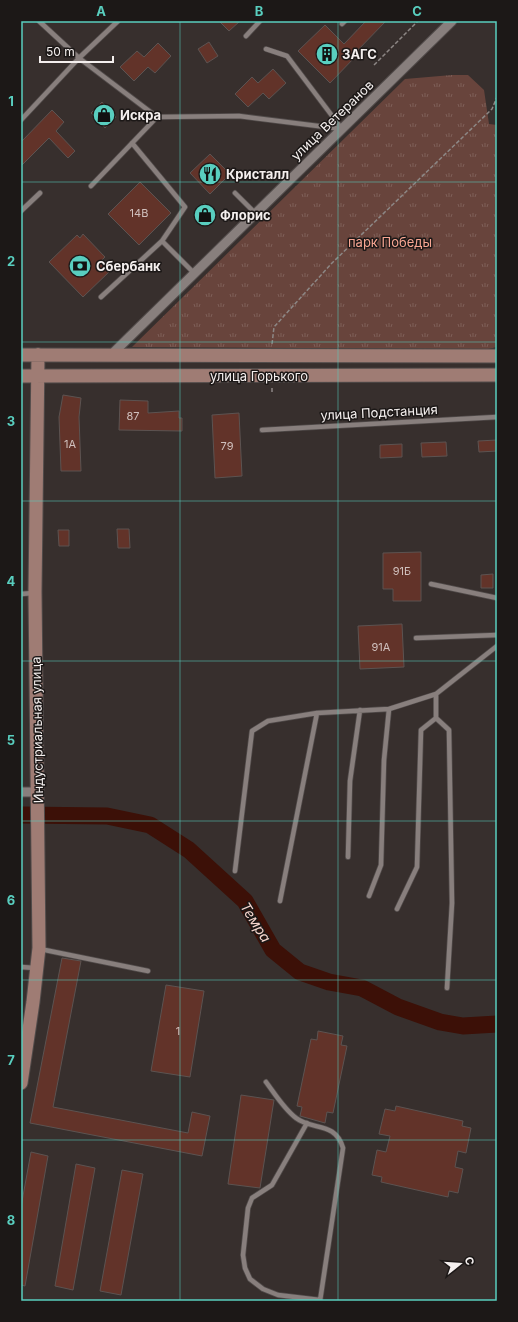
<svg xmlns="http://www.w3.org/2000/svg" width="518" height="1322" font-family="Inter,sans-serif">
	<style>
		.park { fill: url(#park-tufts) }
		.lines { fill: none; stroke-linecap: round; stroke-linejoin: round }
		.river { stroke: #3c1007; stroke-width: 17 }
		.building { fill: #623329; stroke: #5c5351 }
		.lane-casing { stroke: #514b4a; stroke-width: 6 }
		.street-casing { stroke: #514b4a; stroke-width: 11 }
		.secondary-casing { stroke: #514b4a; stroke-width: 15 }
		.path { stroke: #8d8785; stroke-width: 1.5; stroke-dasharray: 4 2; stroke-linecap: butt }
		.lane { stroke: #887f7d; stroke-width: 4.5 }
		.street { stroke: #887f7d; stroke-width: 9 }
		.secondary { stroke: #9f7c74; stroke-width: 13 }
		.grid { fill: none; stroke: #59cebf; stroke-width: 1; stroke-opacity: 0.55 }
		.labels { text-anchor: middle; dominant-baseline: central; stroke-width: 3; stroke-linejoin: round; paint-order: stroke }
		.number-label { font-size: 11px; fill: #d0c0bd }
		.poi-label { font-size: 13px; font-weight: bold; fill: #f4efee; stroke: #1c1817; text-anchor: start }
		.street-label { font-size: 13px; fill: #f4efee; stroke: #1c1817 }
		.park-label { font-size: 13px; fill: #f8a693; stroke: #1c1817 }
		.water-label { font-size: 14px; font-style: italic; fill: #f8d6ce; stroke: #1c1817 }
		.neatline { fill: none; stroke: #59cebf; stroke-width: 1.5 }
		.grid-label { font-size: 13px; text-anchor: middle; font-weight: bold; fill: #59cebf }
	</style>
	<defs>
		<pattern id="park-tufts" width="24" height="20" patternUnits="userSpaceOnUse"><rect width="24" height="20" fill="#68443c"/><path d="M3 7l-1-3M5 7V3M7 7l1-3M15 17l-1-3M17 17v-4M19 17l1-3" fill="none" stroke="#7e5f58"/></pattern>
	</defs>
	<rect width="100%" height="100%" fill="#372f2d"/>
	<path class="park" d="M452 75H468L484 90 489 124 497 125V347L488 349 132 347 405 79Z"/>
	<g class="lines">
		<path class="river" d="M21 815 107 816 150 825 189 850 245 901 273 950 300 972 329 982 362 988 398 1007 440 1022 463 1026 497 1024"/>
	</g>
	<path class="building" d="M219 21H240L229 31Z
		M366 21H386L354 54 356 56 330 83 298 51 325 25 344 44Z
		M209 42 218 56 207 63 198 49Z
		M158 43 171 56 155 73 148 67 134 81 120 67 137 51 144 57Z
		M273 69 286 83 269 99 263 93 248 107 235 94 252 77 258 83Z
		M102 102 116 117 105 128 91 113Z
		M52 110 64 122 56 131 75 151 68 158 49 138 21 166V142Z
		M210 154 230 174 210 194 190 173Z
		M140 182 171 213 139 245 108 214Z
		M204 203 216 216 206 226 194 213Z
		M83 234 105 257 102 260 111 270 83 297 49 262 77 235 80 238Z
		M63 395 81 398 79 417 81 471H61L59 417Z
		M120 400 148 401V413L179 411V418H182V431L119 430Z
		M239 413 242 476 215 478 212 415Z
		M497 440V451L479 452 478 441Z
		M446 442 447 456 422 457 421 443Z
		M402 444V457L380 458V445Z
		M117 529H129L130 548H118Z
		M58 530H69V546H59Z
		M421 552V601H393V589H383V553Z
		M493 574V588H481V575Z
		M402 624 404 667 360 669 358 626Z
		M62 958 81 961 53 1107 188 1133 192 1112 210 1116 202 1156 30 1123Z
		M166 985 204 991 190 1077 151 1071Z
		M318 1031 343 1036 341 1045 347 1046 333 1113 327 1112 325 1123 300 1116 302 1107 297 1106 311 1039 317 1040Z
		M241 1095 274 1100 260 1188 228 1184Z
		M396 1106 463 1121 462 1126 471 1128 466 1153 458 1151 455 1167 463 1169 458 1193 449 1191 448 1197 381 1182 382 1177 372 1175 377 1150 386 1152 390 1136 379 1134 385 1109 395 1111Z
		M31 1152 48 1156 25 1286 21 1285V1207Z
		M76 1164 95 1168 73 1290 55 1286Z
		M122 1170 143 1174 121 1295 100 1291Z"/>
	<g class="lines">
		<g class="lane-casing">
			<path id="lane" d="M39 21 79 58 118 21
				M342 24 345 21
				M246 36 260 21
				M266 49 287 56 342 129
				M21 120 79 58 157 117 239 116 342 129
				M91 186 157 117
				M235 193 255 213
				M21 211 40 193
				M162 241 194 273
				M101 297 162 241 185 207 132 143
				M262 430 497 417
				M431 584 497 598
				M21 594 33 593
				M416 638 497 635
				M436 694V718L449 730 452 903 447 988
				M348 857 350 781 360 710
				M235 871 252 731 268 721 317 713 389 709 436 694 497 646
				M369 896 381 865 384 760 389 709
				M280 901 317 713
				M397 909 417 867 421 730 436 718
				M40 949 148 971
				M21 967 35 968
				M266 1082C275 1094 284 1109 296 1118 313 1131 335 1121 343 1148L320 1301
				M307 1123 272 1185 252 1198 248 1208 243 1255 245 1268 250 1279 263 1289 278 1295 320 1300"/>
		</g>
		<g class="street-casing">
			<path id="street" d="M111 355 452 21
				M21 792H38"/>
		</g>
		<g class="secondary-casing">
			<path id="secondary" d="M21 355 497 356
				M21 376 497 375
				M21 1083 33 1002 39 948 35 592 38 355"/>
		</g>
		<path class="path" d="M374 65 418 21
			M272 344 274 327 332 263 492 109 497 97
			M272 388V393"/>
		<use href="#lane" class="lane"/>
		<use href="#street" class="street"/>
		<use href="#secondary" class="secondary"/>
	</g>
	<path class="grid" d="M180 21V1301M338 21V1301M21 182H497M21 342H497M21 501H497M21 661H497M21 821H497M21 980H497M21 1140H497"/>
	<defs>
		<g id="building-disc" transform="scale(1.15)"><circle r="9.5" fill="#59cebf" stroke="#1c1817"/><path d="M-4-6H4V6H1V3H-1V6H-4ZM-2.5-4.3h1.7v1.8h-1.7ZM.8-4.3h1.7v1.8H.8ZM-2.5-1h1.7V.8h-1.7ZM.8-1h1.7V.8H.8Z" fill="#111"/></g>
		<g id="shop-disc" transform="scale(1.15)"><circle r="9.5" fill="#59cebf" stroke="#1c1817"/><path d="M-5-2.5h2.3a2.7 3.5 0 0 1 5.4 0H5L5.5 6h-11ZM-1.5-2.5h3a1.5 2.3 0 0 0-3 0Z" fill="#111"/></g>
		<g id="restaurant-disc" transform="scale(1.15)"><circle r="9.5" fill="#59cebf" stroke="#1c1817"/><path d="M-5-6h1v4h1v-4h1v4h1v-4h1v5L-1.5 .5V6h-2V.5L-5-1ZM5-6V6H3V1.5H1.5Q1.5-4 5-6Z" fill="#111"/></g>
		<g id="bank-disc" transform="scale(1.15)"><circle r="9.5" fill="#59cebf" stroke="#1c1817"/><path d="M-6-4H6V4H-6ZM0-2.3a2.3 2.3 0 1 0 0 4.6a2.3 2.3 0 1 0 0-4.6Z" fill="#111"/></g>
	</defs>
	<g fill-rule="evenodd">
		<use href="#building-disc" x="327" y="54"/>
		<use href="#shop-disc" x="104" y="115"/>
		<use href="#restaurant-disc" x="210" y="174"/>
		<use href="#shop-disc" x="205" y="215"/>
		<use href="#bank-disc" x="80" y="266"/>
	</g>
	<g class="labels">
		<g class="number-label">
			<text x="139" y="213">14В</text>
			<text x="133" y="416">87</text>
			<text x="70" y="444">1А</text>
			<text x="227" y="446">79</text>
			<text x="402" y="571">91Б</text>
			<text x="381" y="647">91А</text>
			<text x="178" y="1031">1</text>
		</g>
		<g class="poi-label">
			<text x="342" y="54">ЗАГС</text>
			<text x="120" y="115">Искра</text>
			<text x="226" y="174">Кристалл</text>
			<text x="220" y="215">Флорис</text>
			<text x="96" y="266">Сбербанк</text>
		</g>
		<g class="street-label">
			<text transform="translate(332 120) rotate(-44)">улица Ветеранов</text>
			<text x="259" y="376">улица Горького</text>
			<text transform="translate(379 412) rotate(-3)">улица Подстанция</text>
			<text transform="translate(37 730) rotate(-91)">Индустриальная улица</text>
		</g>
		<g class="park-label">
			<text x="390" y="242">парк Победы</text>
		</g>
		<g class="water-label">
			<text transform="translate(256 922) rotate(58)">Темра</text>
		</g>
	</g>
	<rect width="518" height="1322" fill="none" stroke="#1c1817" stroke-width="44"/>
	<g transform="translate(460 1264) rotate(73)" stroke="#1c1817" stroke-width="3" paint-order="stroke">
	<path d="M0-3L7 15L0 10L-7 15Z" fill="#f4efee"/>
	<text y="-6" font-size="11" font-weight="bold" text-anchor="middle" fill="#f4efee">С</text>
	</g>
	<path d="M40 56v6h73v-6" fill="none" stroke="#f4efee" stroke-width="2"/>
	<text x="46" y="56" font-size="12" fill="#f4efee" stroke="#1c1817" stroke-width="3" paint-order="stroke">50 m</text>
	<rect x="22" y="22" width="474" height="1278" class="neatline"/>
	<g class="grid-label">
		<text x="101" y="16">A</text>
		<text x="259" y="16">B</text>
		<text x="417" y="16">C</text>
		<text x="11" y="106">1</text>
		<text x="11" y="266">2</text>
		<text x="11" y="426">3</text>
		<text x="11" y="586">4</text>
		<text x="11" y="745">5</text>
		<text x="11" y="905">6</text>
		<text x="11" y="1065">7</text>
		<text x="11" y="1225">8</text>
	</g>
</svg>
